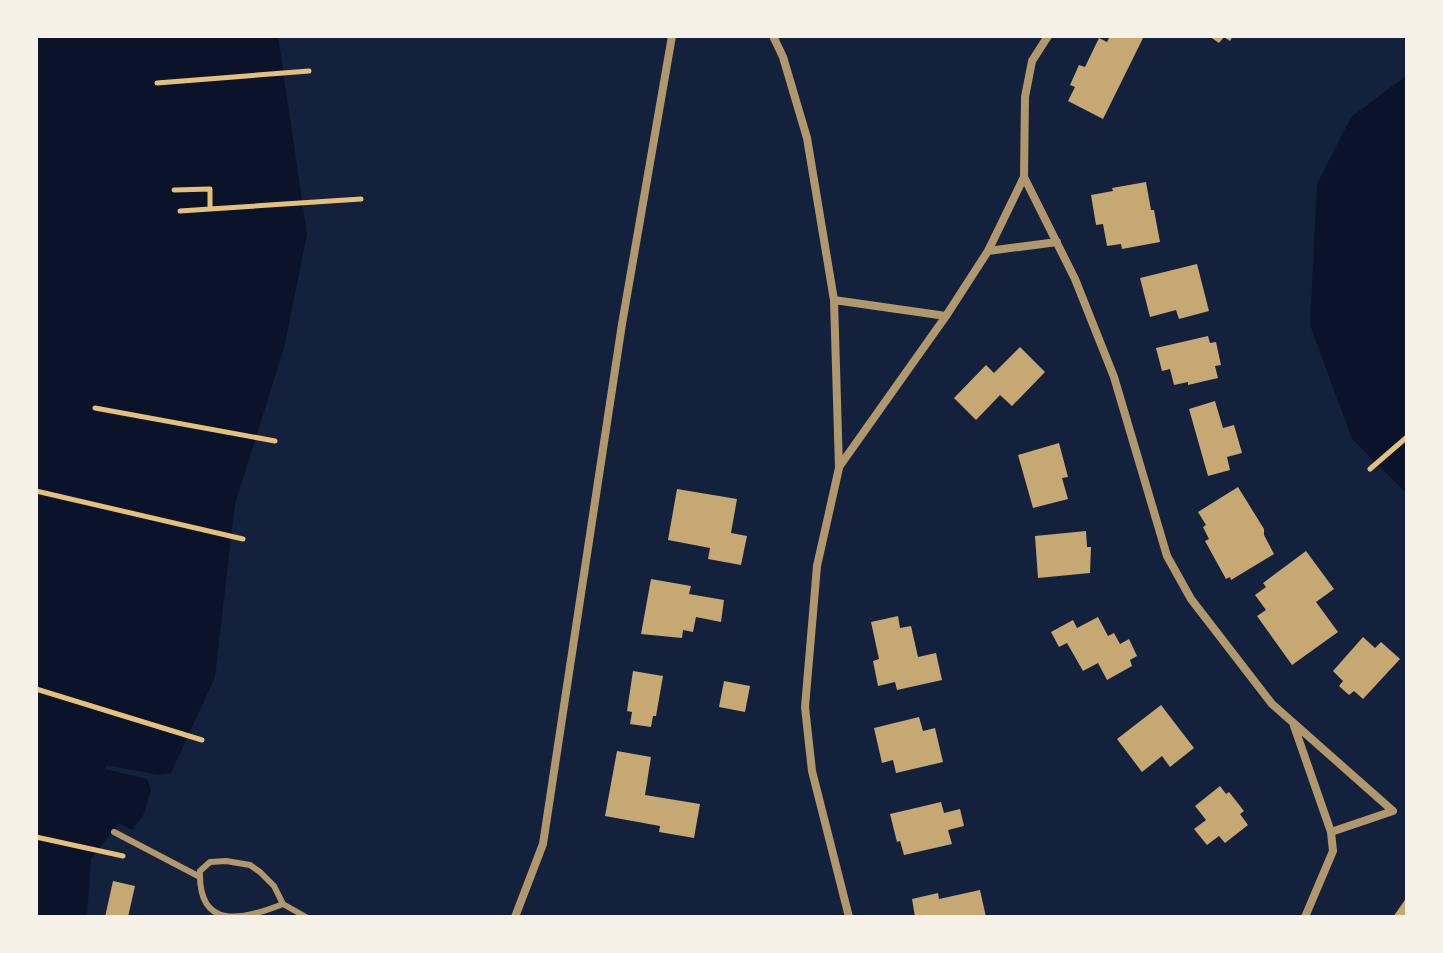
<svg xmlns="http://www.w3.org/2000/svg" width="1443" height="953" font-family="'Exo 2',sans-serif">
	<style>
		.water { fill: #0b132b }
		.building { fill: #c6a872 }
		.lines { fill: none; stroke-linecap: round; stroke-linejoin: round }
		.path { stroke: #e5c07b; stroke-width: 5 }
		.service { stroke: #b1986c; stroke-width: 6 }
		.minor { stroke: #b1986c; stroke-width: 8 }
	</style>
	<rect width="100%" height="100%" fill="#14213d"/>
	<path class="water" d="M36 36H278L307 234 284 348 235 504 215 677 171 773 159 775 106 765 105 769 147 779 151 790 144 814 132 830 119 823 91 859 87 917H36Z
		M1407 75V494L1352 439 1310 325 1317 184 1351 117Z"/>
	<path class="building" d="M1110 36H1144L1103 119 1068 101 1075 87 1070 85 1079 65 1085 67 1099 38 1107 42Z
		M1209 36H1233L1230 41 1224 37 1219 43Z
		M1146 182 1151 210H1154L1160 242 1122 249 1121 244 1107 246 1103 224 1096 225 1091 195 1113 191 1112 188Z
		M1197 264 1209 311 1179 319 1176 310 1150 317 1140 278Z
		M1208 336 1210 343 1216 342 1221 365 1215 366 1218 378 1188 385V382L1174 385 1170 369 1162 371 1156 348Z
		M1020 347 1045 372 1012 406 1000 395 976 420 954 398 986 365 994 373Z
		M1215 401 1223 428 1234 425 1242 453 1227 457 1230 470 1208 476 1189 409Z
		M1059 443 1068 477 1062 478 1068 499 1033 508 1018 455Z
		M1238 487 1264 529V535L1274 554 1231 580 1230 577 1226 579 1205 541 1209 539 1203 527 1206 525 1198 512Z
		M677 489 737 499 731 533 747 536 741 565 708 559 710 548 668 540Z
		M1086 531 1087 547H1091L1090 573 1038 578 1035 536Z
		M1306 551 1334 589 1316 602 1338 632 1292 665 1257 616 1266 610 1255 595 1266 587 1263 583Z
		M651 579 691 586 689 594 724 600 721 622 696 617 693 632 683 630 682 638 641 634Z
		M898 616 900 628 911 626 918 657 936 653 942 680 897 690 895 682 878 686 873 661 879 659 871 622Z
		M1098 617 1108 636 1114 633 1120 644 1129 639 1137 656 1130 660 1132 666 1107 680 1098 663 1083 671 1067 643 1059 647 1051 632 1073 620 1077 628Z
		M1363 637 1375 648 1381 642 1400 659 1363 699 1354 691 1349 695 1339 686 1343 681 1333 671Z
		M633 671 663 676 656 716H653L651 727 630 724 632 712 627 711Z
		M724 681 750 686 745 712 719 707Z
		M1161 705 1194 748 1170 767 1162 756 1142 772 1117 739Z
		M919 717 923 731 935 728 943 762 896 773 893 760 882 763 874 728Z
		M617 751 651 757 645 795 700 804 694 838 659 832 660 826 605 816Z
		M1220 786 1226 794 1229 792 1244 811 1240 814 1248 825 1225 843 1219 836 1207 845 1194 829 1206 820 1195 806Z
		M941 802 944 813 960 809 964 826 948 830 952 844 904 855 900 841 897 842 890 814Z
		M113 881 135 886 128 917H105Z
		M980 890 986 917H915L912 899 938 893 939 899Z
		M1407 897V917H1393Z"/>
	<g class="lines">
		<path class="path" d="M157 83 309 71
			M174 190 210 189V209
			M180 211 361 199
			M95 408 275 441
			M1370 469 1407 437
			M36 491 243 539
			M36 689 202 740
			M36 837 123 856"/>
		<path class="service" d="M114 832 200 877
			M283 904C243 920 198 931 200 871L210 862 226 861 250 865 260 872 274 886 283 904 306 917"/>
		<path class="minor" d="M773 36 783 57 807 138 834 300 839 468 817 566 805 707 812 771 849 917
			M1024 177 1075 279 1114 377 1167 556 1191 599 1272 704 1393 811 1331 832
			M988 251 1057 242
			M834 300 946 316
			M839 467 946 316 988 251 1024 177 1025 97 1032 61 1048 36
			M1294 726 1331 832 1333 851 1305 917
			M515 917 543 844 622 324 672 36"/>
	</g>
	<rect width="1443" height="953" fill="none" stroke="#f6f1e7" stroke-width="76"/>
</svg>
